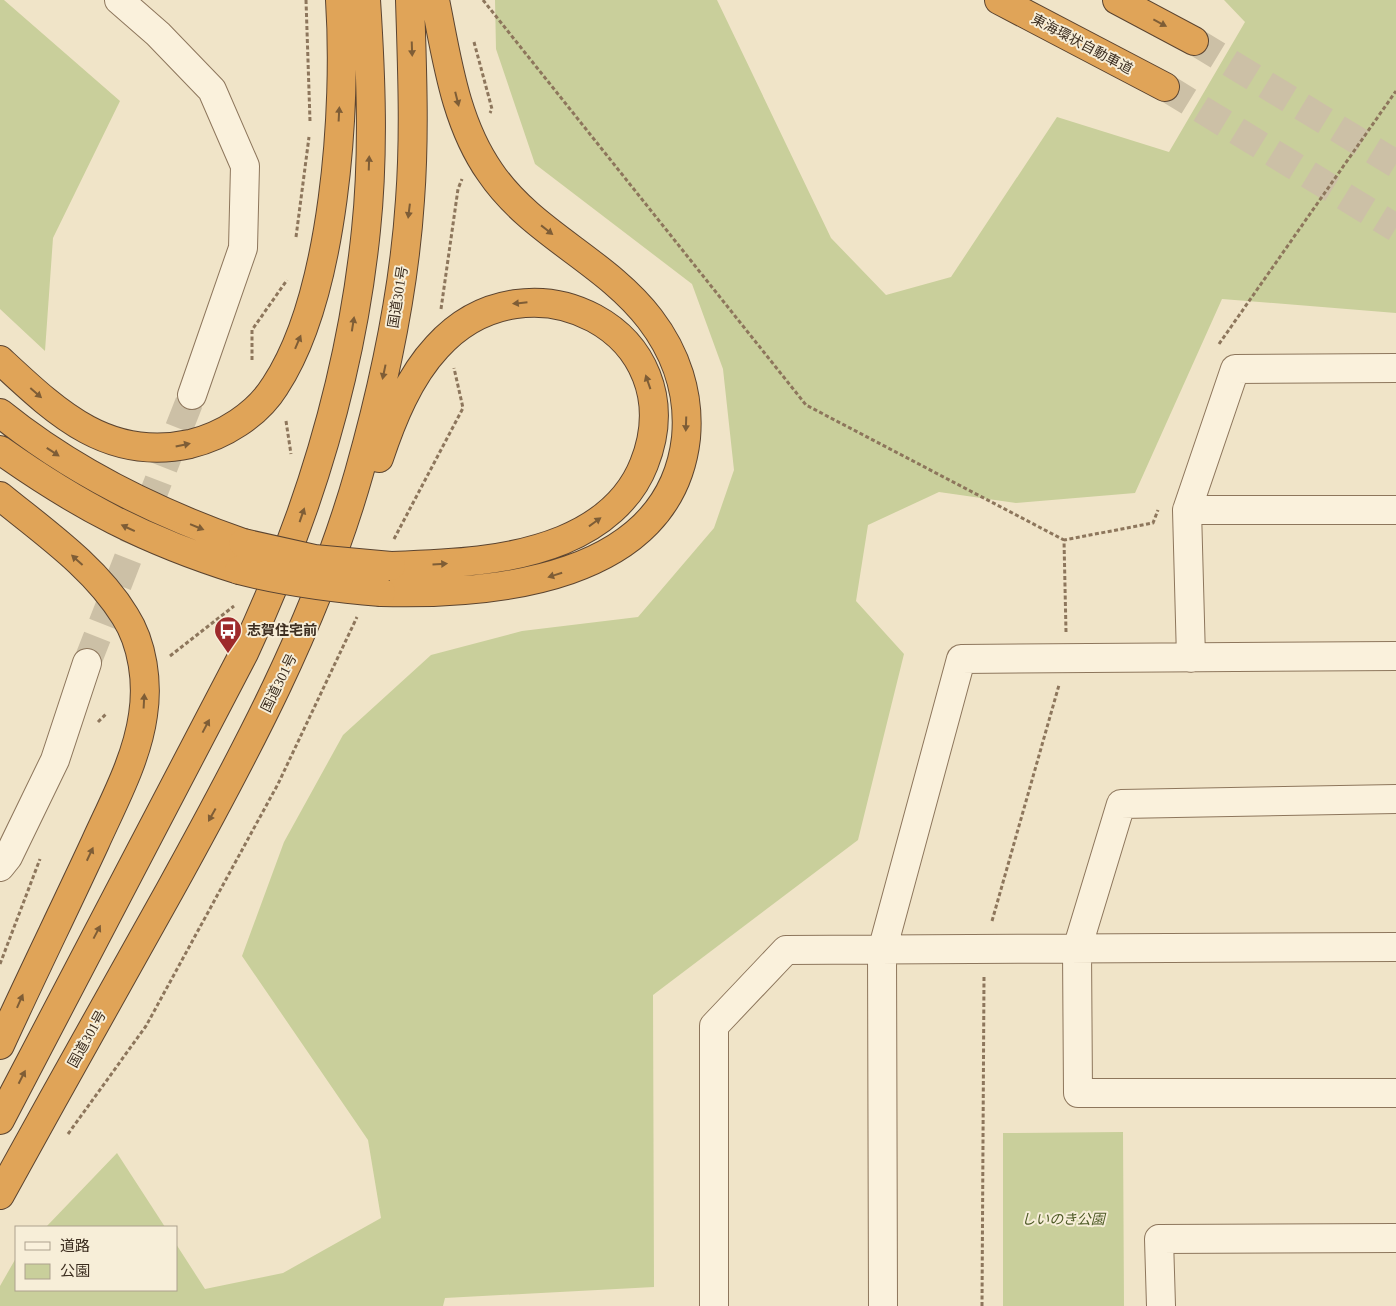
<svg xmlns="http://www.w3.org/2000/svg" width="1396" height="1306" font-family="'Times New Roman','Noto Sans JP',serif">
	<style>
		.green { fill: #c9cf9b }
		.lines { fill: none; stroke-linecap: round; stroke-linejoin: round }
		.minor-tunnel { stroke: #ccc0a6; stroke-width: 28; stroke-dasharray: 28 14; stroke-linecap: butt }
		.highway-tunnel { stroke: #ccc0a6; stroke-width: 28; stroke-dasharray: 28 14; stroke-linecap: butt }
		.minor-casing { stroke: #8d765c; stroke-width: 30 }
		.highway-casing { stroke: #5b4430; stroke-width: 30 }
		.path { stroke: #8d765c; stroke-width: 3; stroke-dasharray: 4 2.5; stroke-linecap: butt }
		.minor { stroke: #faf1dc; stroke-width: 28 }
		.highway { stroke: #e0a458; stroke-width: 28 }
		.highway-bridge-casing { stroke: #5b4430; stroke-width: 30; stroke-linecap: butt }
		.highway-bridge { stroke: #e0a458; stroke-width: 28 }
		.oneway { fill: #7e5d36 }
		.labels { text-anchor: middle; dominant-baseline: central; stroke-width: 4; stroke-linejoin: round; paint-order: stroke }
		.street-label { font-size: 14px; fill: #3d2e20; stroke: #f7eed8 }
		.poi-label { font-size: 14px; font-weight: bold; fill: #3d2e20; stroke: #f7eed8; text-anchor: start }
		.park-label { font-size: 14px; font-style: italic; fill: #4d5a26; stroke: #f7eed8 }
	</style>
	<rect width="100%" height="100%" fill="#f0e4c8"/>
	<path class="green" d="M0 0H4L120 101 53 238 45 351 0 309Z
		M495 0H717L831 238 886 295 951 277 1057 117 1169 152 1245 22 1224 0H1396V313L1222 299 1135 493 1016 503 939 492 868 525 856 601 904 654 858 840 653 995 654 1287 445 1298 443 1306H0V1286L16 1258V1290H176V1244L205 1289 283 1273 381 1218 368 1140 242 956 284 842 343 735 431 655 522 631 638 617 714 528 734 470 723 369 692 284 535 164 496 49Z
		M1123 1132 1124 1306H1003V1133Z
		M117 1153 165 1227H46Z"/>
	<g class="lines">
		<path class="minor-tunnel" d="M87 663 192 395"/>
		<path class="highway-tunnel" d="M1194 41 1396 164
			M1165 87 1396 228"/>
		<g class="minor-casing">
			<path id="minor" d="M119 0 158 34 212 90 245 166 243 248 192 395
				M1187 510H1396
				M1191 658 1187 510 1235 369 1396 368
				M1396 799 1121 804 1077 949 1078 1093H1396
				M0 867 8 857 55 760 87 663
				M714 1306V1026L786 950 1396 947
				M883 1306 882 951 961 659 1396 656
				M1161 1306 1159 1239 1396 1238"/>
		</g>
		<g class="highway-casing">
			<path id="highway" d="M999 0 1165 87
				M1117 0 1194 41
				M0 360C56 412 107 462 190 444 223 436 257 415 275 386 335 295 347 107 340 0
				M0 413C73 472 154 512 243 543
				M0 450C79 506 146 541 239 570
				M379 458C392 419 409 377 437 347 528 246 696 332 644 464 630 500 599 525 563 540 509 562 449 564 391 566
				M0 496C44 532 95 567 125 616 143 644 148 683 143 715 137 759 113 803 95 843 64 910 31 977 0 1045
				M381 592C492 595 670 581 686 438 690 394 676 353 650 319 606 261 531 233 490 172 455 122 447 59 435 0
				M0 1120 244 653C307 519 351 378 366 230 374 154 371 76 366 0
				M0 1195C56 1093 113 992 170 890 244 756 317 621 359 473 384 385 404 292 410 200 415 133 412 67 410 0"/>
		</g>
		<path class="path" d="M306 0 310 121
			M483 0 806 405 1064 540
			M474 42 492 109 490 113
			M296 237 309 137
			M441 309 458 189 462 179
			M1219 344 1396 91
			M252 360V330L287 280
			M286 421 291 454
			M394 539 463 408 454 368
			M1066 632 1064 540 1153 523 1158 510
			M170 656 234 606
			M98 722 107 713
			M992 921 1059 685
			M0 964 40 859
			M68 1134 146 1026 278 784 357 617
			M982 1306 984 977"/>
		<use href="#minor" class="minor"/>
		<use href="#highway" class="highway"/>
		<g class="highway-bridge-casing">
			<path id="highway-bridge" d="M243 543 314 559 391 566
				M239 570C286 582 332 588 381 592"/>
		</g>
		<use href="#highway-bridge" class="highway-bridge"/>
	</g>
	<defs><path id="oneway-solid" d="M-6-.8H1V-3.2L6.5 0L1 3.2V.8H-6Z" transform="scale(1.25)"/></defs>
	<g class="oneway">
		<use href="#oneway-solid" transform="translate(1160 23) rotate(28)"/>
		<use href="#oneway-solid" transform="translate(412 49) rotate(88)"/>
		<use href="#oneway-solid" transform="translate(457 99) rotate(76)"/>
		<use href="#oneway-solid" transform="translate(339 114) rotate(-87)"/>
		<use href="#oneway-solid" transform="translate(369 163) rotate(-88)"/>
		<use href="#oneway-solid" transform="translate(409 211) rotate(97)"/>
		<use href="#oneway-solid" transform="translate(547 230) rotate(38)"/>
		<use href="#oneway-solid" transform="translate(520 303) rotate(174)"/>
		<use href="#oneway-solid" transform="translate(353 324) rotate(-81)"/>
		<use href="#oneway-solid" transform="translate(298 342) rotate(-67)"/>
		<use href="#oneway-solid" transform="translate(384 372) rotate(102)"/>
		<use href="#oneway-solid" transform="translate(648 382) rotate(-109)"/>
		<use href="#oneway-solid" transform="translate(36 393) rotate(41)"/>
		<use href="#oneway-solid" transform="translate(686 424) rotate(92)"/>
		<use href="#oneway-solid" transform="translate(183 445) rotate(-12)"/>
		<use href="#oneway-solid" transform="translate(53 452) rotate(33)"/>
		<use href="#oneway-solid" transform="translate(302 515) rotate(-71)"/>
		<use href="#oneway-solid" transform="translate(595 522) rotate(-36)"/>
		<use href="#oneway-solid" transform="translate(197 527) rotate(22)"/>
		<use href="#oneway-solid" transform="translate(128 528) rotate(-155)"/>
		<use href="#oneway-solid" transform="translate(77 560) rotate(-138)"/>
		<use href="#oneway-solid" transform="translate(440 564) rotate(-3)"/>
		<use href="#oneway-solid" transform="translate(555 575) rotate(163)"/>
		<use href="#oneway-solid" transform="translate(144 701) rotate(-87)"/>
		<use href="#oneway-solid" transform="translate(206 726) rotate(-62)"/>
		<use href="#oneway-solid" transform="translate(212 815) rotate(119)"/>
		<use href="#oneway-solid" transform="translate(90 854) rotate(-65)"/>
		<use href="#oneway-solid" transform="translate(97 932) rotate(-62)"/>
		<use href="#oneway-solid" transform="translate(20 1001) rotate(-66)"/>
		<use href="#oneway-solid" transform="translate(22 1077) rotate(-63)"/>
	</g>
	<defs>
		<g id="bus-pin" transform="scale(1.4375)"><path d="M0 17L-7.5 6A9.5 9.5 0 1 1 7.5 6Z" fill="#9e2a2b" stroke="#f7eed8"/><path d="M-5-6H5V4H4V6H2V4H-2V6H-4V4H-5ZM-3.5-4V0h7V-4ZM-3.5 1.2v1.5H-2V1.2ZM2 1.2v1.5H3.5V1.2Z" fill="#fff"/></g>
	</defs>
	<g fill-rule="evenodd">
		<use href="#bus-pin" x="228" y="630"/>
	</g>
	<g class="labels">
		<g class="street-label">
			<text transform="translate(1082 44) rotate(28)">東海環状自動車道</text>
			<text transform="translate(398 297) rotate(-81)">国道301号</text>
			<text transform="translate(279 683) rotate(-64)">国道301号</text>
			<text transform="translate(87 1039) rotate(-61)">国道301号</text>
		</g>
		<g class="poi-label">
			<text x="247" y="630">志賀住宅前</text>
		</g>
		<g class="park-label">
			<text x="1063" y="1219">しいのき公園</text>
		</g>
	</g>
	<rect x="15" y="1226" width="162" height="65" fill="#f7eed8" stroke="#ada18e"/>
	<rect x="25" y="1242" width="25" height="8" fill="#faf1dc" stroke="#ada18e"/>
	<text x="60" y="1251" font-size="15" fill="#3d2e20">道路</text>
	<rect x="25" y="1264" width="25" height="15" fill="#c9cf9b" stroke="#ada18e"/>
	<text x="60" y="1276" font-size="15" fill="#3d2e20">公園</text>
</svg>
